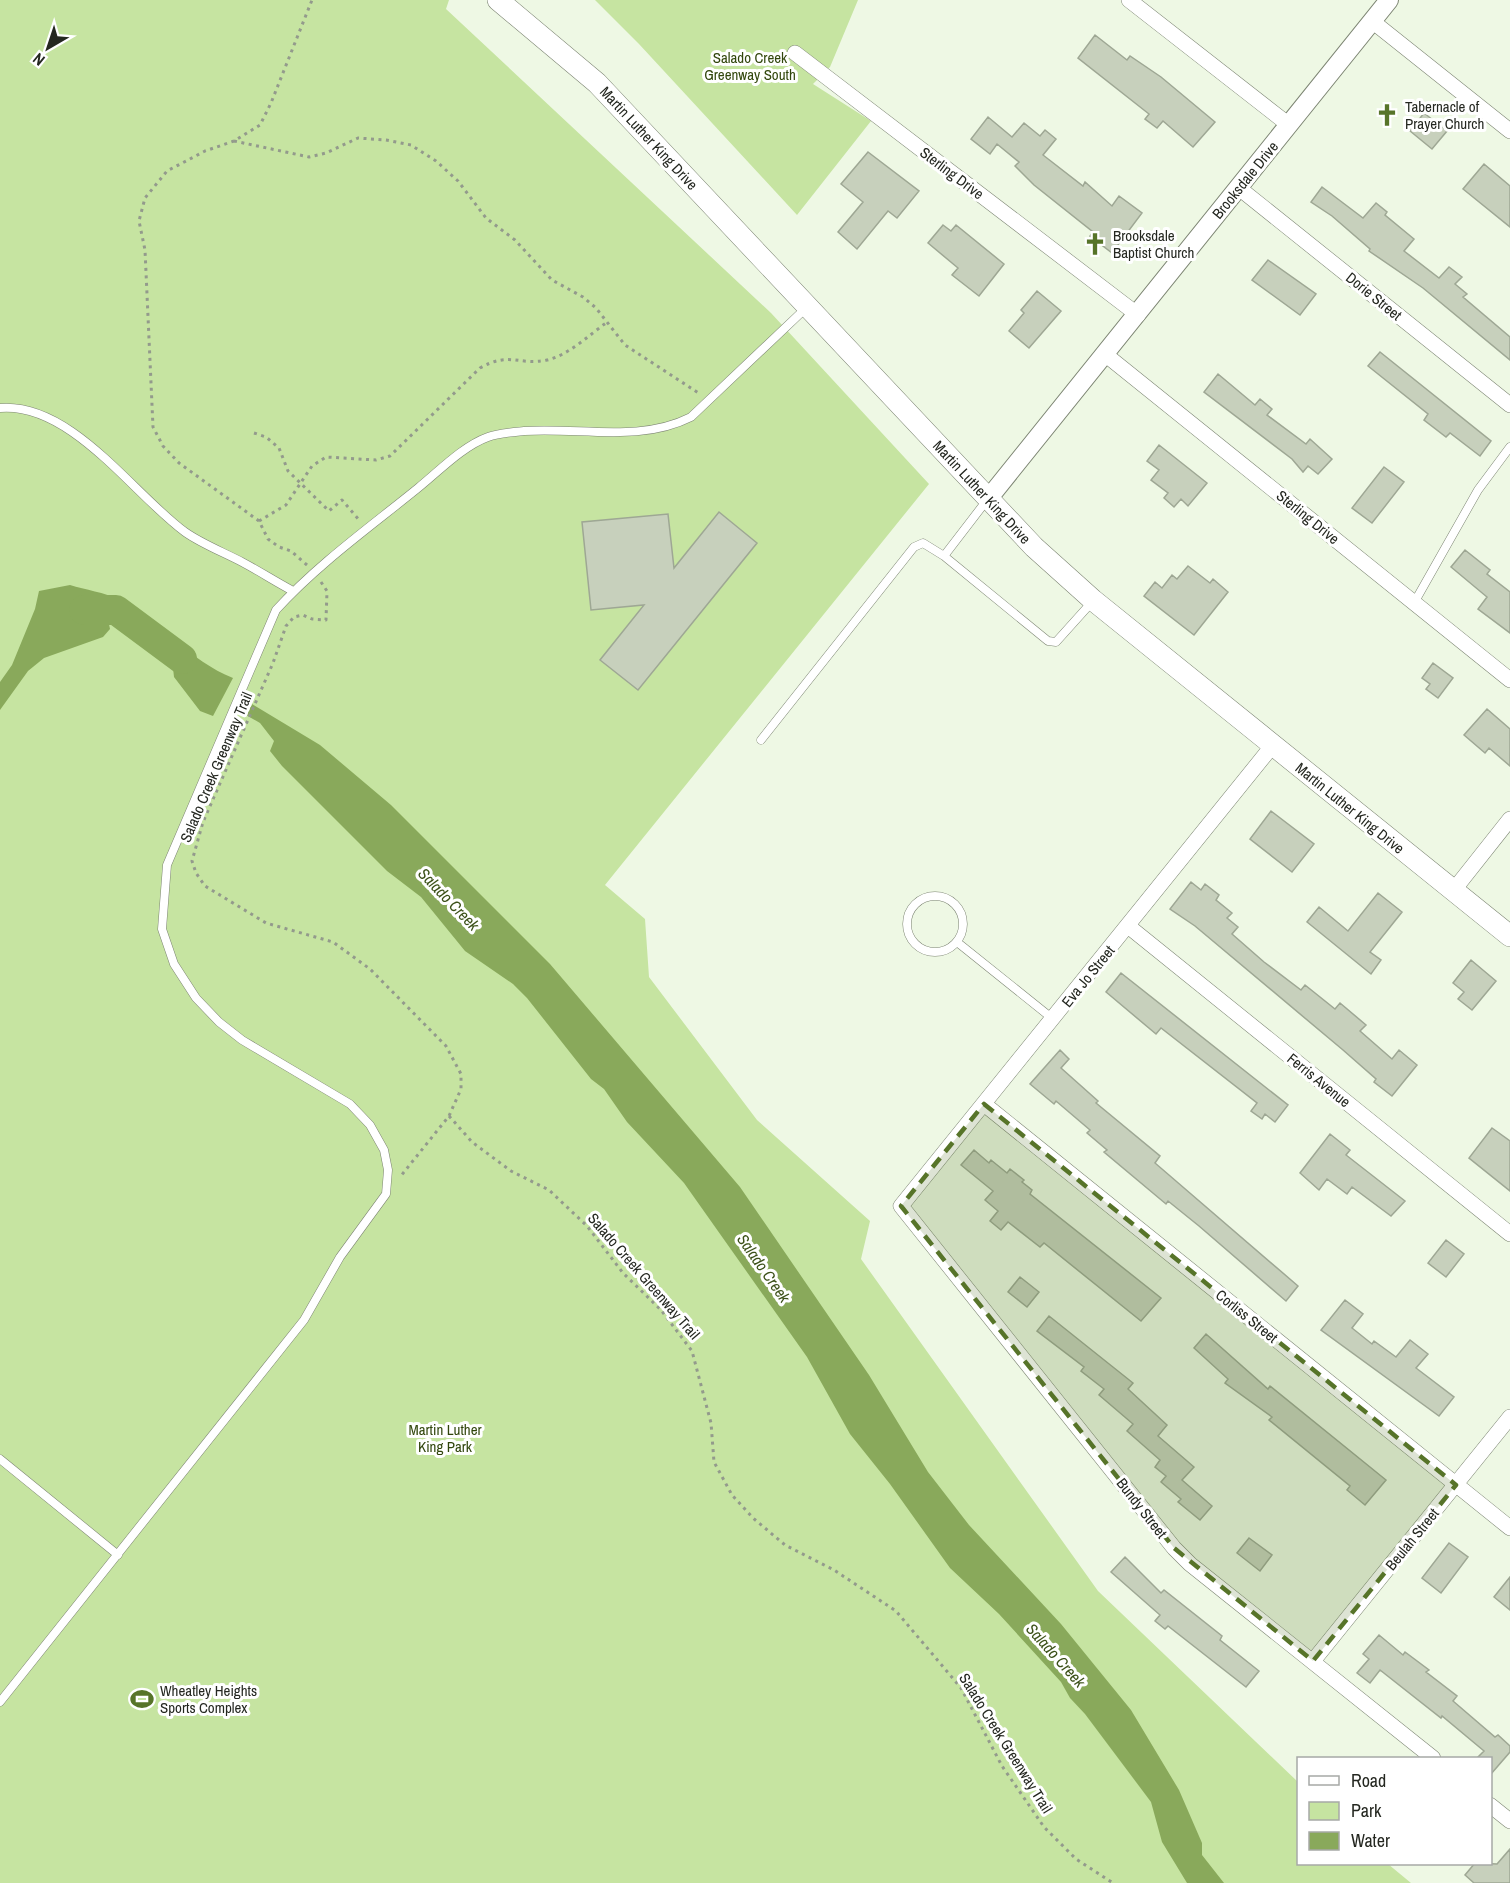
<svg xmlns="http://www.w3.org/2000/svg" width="1510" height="1883" font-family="'Archivo Narrow',sans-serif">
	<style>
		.green { fill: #c6e4a1 }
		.water { fill: #89a95b }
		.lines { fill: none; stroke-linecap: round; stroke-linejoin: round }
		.river { stroke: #89a95b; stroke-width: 30 }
		.building { fill: #c7d0bc; stroke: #9ea794; stroke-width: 1.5 }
		.service-casing { stroke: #7d8573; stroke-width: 9 }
		.minor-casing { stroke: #7d8573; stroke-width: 16 }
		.tertiary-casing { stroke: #7d8573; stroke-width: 20 }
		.secondary-casing { stroke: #7d8573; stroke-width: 22 }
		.path { stroke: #939a8c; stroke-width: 3; stroke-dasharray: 3 4.5; stroke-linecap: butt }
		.service { stroke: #fff; stroke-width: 8 }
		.minor { stroke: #fff; stroke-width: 15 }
		.tertiary { stroke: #fff; stroke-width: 18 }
		.secondary { stroke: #fff; stroke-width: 21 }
		.marked { fill: #577429; fill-opacity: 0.2; stroke: #577429; stroke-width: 4.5; stroke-dasharray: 12 8; stroke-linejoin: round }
		.labels { text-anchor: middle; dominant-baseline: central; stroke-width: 6; stroke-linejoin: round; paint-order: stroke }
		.park-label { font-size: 15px; fill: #31460c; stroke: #fff }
		.poi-label { font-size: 15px; fill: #242720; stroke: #fff; text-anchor: start }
		.street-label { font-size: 15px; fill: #242720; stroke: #fff }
		.water-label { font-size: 16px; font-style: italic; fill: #3c5119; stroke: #fff }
	</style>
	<rect width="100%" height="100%" fill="#eef8e4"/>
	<path class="green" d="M0 0H449L446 9 771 313 929 484 605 885 645 919 649 977 757 1120 870 1221 861 1259 1098 1591 1298 1782V1864H1388L1411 1883H0Z
		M595 0H858L830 67 813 84 871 121 797 215 639 44Z"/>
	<path class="water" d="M70 585C85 590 105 592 119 600 160 622 190 661 233 678L213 716 200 711 174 677 172 659 139 624 127 616 110 613 107 615 110 629 103 637 44 658 28 671 0 710V682L12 665 35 609 39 591Z
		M252 704 320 745 391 805 550 964 740 1187 869 1375 928 1472 969 1525 1061 1624 1131 1710 1179 1790 1202 1843V1855L1224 1883H1187L1162 1842 1151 1802 1085 1714 1070 1698 1061 1682 999 1614 950 1568 890 1484 850 1434 807 1357 684 1183 627 1122 604 1089 591 1079 527 998 513 984 465 951 421 897 387 871 282 766 270 751 274 741 260 723 246 715Z"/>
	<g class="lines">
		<path class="river" d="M84 610H116L182 659"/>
	</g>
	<path class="building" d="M1095 35 1127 60 1130 56 1161 77 1215 122 1193 147 1163 121 1157 128 1145 119 1149 114 1078 58Z
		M1424 113 1447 131 1432 149 1410 131Z
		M988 117 1012 137 1024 123 1040 136 1045 130 1056 139 1043 155 1083 186 1085 182 1112 206 1119 196 1142 213 1112 253 1090 236 1093 232 1034 185 1015 166 1019 162 997 144 990 154 971 139Z
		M868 152 919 191 897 218 888 211 857 249 838 232 863 202 841 184Z
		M1484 164 1510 186V227L1463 189Z
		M1322 187 1363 218 1376 203 1387 212 1385 215 1414 239 1404 251 1439 278 1449 267 1462 277 1455 284 1467 294 1463 297 1510 337V360L1423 288 1369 251 1370 249 1332 216 1311 202Z
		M943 225 951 231 956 225 1004 264 979 296 952 275 958 268 928 243Z
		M1268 260 1316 294 1300 315 1252 280Z
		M1037 291 1061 311 1029 348 1009 331 1024 313 1021 310Z
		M1380 352 1491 441 1480 456 1450 433 1446 437 1424 420 1428 414 1368 366Z
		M1218 374 1255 405 1260 399 1272 409 1267 415 1306 444 1310 439 1332 459 1318 474 1308 466 1303 472 1292 459 1204 392Z
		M1159 445 1207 483 1188 506 1181 499 1174 507 1164 498 1168 493 1151 480 1159 470 1147 461Z
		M1384 467 1404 482 1372 523 1352 508Z
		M719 512 757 543 638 690 600 660 644 605 591 610 582 522 668 514 674 568Z
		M1465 550 1490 570 1487 574 1510 592V633L1478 609 1487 597 1451 567Z
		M1188 566 1210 583 1213 579 1228 592 1194 635 1144 596 1155 582 1162 588 1172 575 1177 579Z
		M1433 663 1453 678 1438 698 1426 689 1430 684 1422 678Z
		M1487 709 1510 729V766L1489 748 1485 753 1464 735Z
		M1271 811 1314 844 1292 872 1250 839Z
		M1191 882 1201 890 1205 884 1219 895 1216 900 1232 913 1227 918 1238 927 1232 934 1264 962 1301 990 1305 985 1335 1009 1340 1003 1366 1025 1360 1031 1392 1059 1399 1050 1417 1065 1392 1096 1374 1082 1376 1079 1343 1050 1195 926 1170 909Z
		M1378 893 1402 912 1370 952 1381 960 1371 974 1307 922 1319 907 1348 931Z
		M1471 960 1496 981 1472 1010 1458 999 1464 992 1453 983Z
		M1121 973 1288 1105 1275 1122 1265 1114 1262 1119 1251 1111 1257 1103 1161 1028 1156 1034 1106 992Z
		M1060 1050 1069 1059 1061 1068 1098 1101 1096 1103 1160 1156 1155 1163 1298 1286 1286 1301 1199 1226 1168 1201 1166 1204 1104 1152 1107 1150 1087 1133 1090 1130 1056 1101 1054 1104 1030 1084Z
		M1492 1128 1510 1141V1191L1469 1158Z
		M1330 1134 1350 1150 1346 1155 1405 1201 1391 1216 1352 1187 1347 1194 1327 1179 1319 1190 1300 1173Z
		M974 1150 989 1163 991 1160 1007 1173 1010 1169 1024 1180 1022 1182 1032 1190 1030 1194 1161 1298 1141 1321 1044 1243 1040 1247 1008 1222 1001 1230 990 1221 998 1211 985 1200 993 1191 961 1165Z
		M1446 1240 1464 1254 1446 1277 1428 1263Z
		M1020 1277 1039 1292 1027 1307 1008 1292Z
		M1345 1300 1363 1314 1352 1328 1372 1344 1374 1341 1396 1357 1410 1340 1428 1354 1416 1368 1454 1397 1439 1416 1321 1330Z
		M1049 1316 1133 1383 1128 1389 1167 1425 1158 1436 1194 1467 1182 1480 1212 1506 1200 1520 1178 1502 1181 1499 1161 1482 1166 1476 1155 1467 1160 1460 1127 1431 1133 1424 1099 1395 1104 1389 1081 1371 1084 1367 1037 1331Z
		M1206 1334 1268 1389 1270 1386 1386 1480 1365 1505 1347 1490 1350 1486 1269 1420 1272 1417 1225 1383 1228 1379 1194 1348Z
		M1249 1538 1272 1555 1260 1571 1237 1553Z
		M1449 1543 1468 1557 1441 1593 1422 1578Z
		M1125 1557 1161 1593 1164 1590 1222 1636 1220 1640 1259 1671 1246 1687 1168 1626 1165 1629 1155 1621 1160 1615 1111 1572Z
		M1510 1577V1610L1494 1597Z
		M1379 1635 1403 1655 1405 1652 1429 1670 1426 1672 1457 1696 1453 1701 1495 1737 1498 1735 1510 1746V1752L1491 1774V1758H1477L1484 1751 1442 1716 1441 1718 1380 1670 1370 1683 1357 1673 1369 1659 1363 1654Z
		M1510 1849V1883H1474L1465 1875 1475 1863 1497 1864Z"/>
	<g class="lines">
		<g class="service-casing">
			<path id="service" d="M0 408C71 402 133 494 185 532 202 544 223 552 242 562 259 571 276 582 293 591
				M944 556 987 500
				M1414 603 1478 490 1510 447
				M761 740 914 547 923 543 944 556 1048 641 1056 642 1092 602
				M907 924a28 28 0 1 1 56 0a28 28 0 1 1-56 0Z
				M957 942 1053 1019
				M0 1459 118 1555
				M0 1702 304 1320 340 1257 386 1194 388 1170 384 1150 370 1125 350 1104 242 1040 219 1022 196 998 174 964 162 929 167 865 276 610C318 564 370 527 418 488 439 471 463 446 488 437 498 433 514 432 524 431 580 427 640 443 691 417L806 308"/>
		</g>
		<g class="minor-casing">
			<path id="minor" d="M1129 0 1289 125
				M1372 21 1510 131
				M795 53 1138 315
				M1239 188 1510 405
				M1106 355 1510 680
				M1273 745 901 1206 1174 1548 1190 1564 1433 1758
				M1453 891 1510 819
				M1128 926 1510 1234
				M984 1104 1510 1528
				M1313 1661 1510 1417
				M1490 1805 1510 1821"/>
		</g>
		<g class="tertiary-casing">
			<path id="tertiary" d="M988 499 1389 0"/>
		</g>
		<g class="secondary-casing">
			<path id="secondary" d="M498 0 597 83 1034 547 1093 600 1510 936"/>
		</g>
		<path class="path" d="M234 141 309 157 326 153 358 138 386 140 411 145 436 161 458 181 486 218 515 240 552 280 583 297 596 308 625 345 700 394
			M254 433 266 437 279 448 288 471 329 511 342 500 360 521
			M259 521 286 505 312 466 326 457 376 460 390 456 480 368C510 351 519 366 547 360 569 355 589 335 606 323
			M307 565 291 551 279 547 268 539 259 521 179 463 163 446 153 427 145 250 139 221 145 198 167 171 205 151 234 141 260 125 271 103 312 0
			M321 582 327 591 326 620 312 619 303 615 294 617 286 626 273 663 203 822 192 861 196 873 205 886 266 923 333 942 370 969 446 1046 461 1074V1089L449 1116 400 1177
			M449 1116 472 1142 511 1171 549 1190 587 1226 623 1273 661 1310 692 1351 711 1423 714 1462 732 1495 753 1518 785 1545 834 1570 896 1611 961 1688 1002 1766 1044 1827 1076 1859 1113 1883"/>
		<use href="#service" class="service"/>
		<use href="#minor" class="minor"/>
		<use href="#tertiary" class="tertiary"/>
		<use href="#secondary" class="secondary"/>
	</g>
	<path class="marked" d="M984 1104 1456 1485 1313 1661 1174 1548 901 1206Z"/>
	<defs>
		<g id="church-bare" transform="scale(1.8)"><path d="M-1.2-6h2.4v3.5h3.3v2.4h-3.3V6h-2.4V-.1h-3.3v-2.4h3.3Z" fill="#577429" stroke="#fff" stroke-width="2.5" paint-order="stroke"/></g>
		<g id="stadium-bare" transform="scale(1.8)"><path d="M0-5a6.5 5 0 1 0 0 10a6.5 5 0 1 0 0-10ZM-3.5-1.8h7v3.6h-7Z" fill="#577429" stroke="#fff" stroke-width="2.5" paint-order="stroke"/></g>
	</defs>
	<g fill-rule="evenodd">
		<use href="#church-bare" x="1387" y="115"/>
		<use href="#church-bare" x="1095" y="244"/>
		<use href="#stadium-bare" x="142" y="1699"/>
	</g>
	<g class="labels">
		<g class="park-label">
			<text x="750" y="57">Salado Creek<tspan x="750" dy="17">Greenway South</tspan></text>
			<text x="445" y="1429">Martin Luther<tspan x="445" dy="17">King Park</tspan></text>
		</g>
		<g class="poi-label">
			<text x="1405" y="106">Tabernacle of<tspan x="1405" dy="17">Prayer Church</tspan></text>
			<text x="1113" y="235">Brooksdale<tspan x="1113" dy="17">Baptist Church</tspan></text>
			<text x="160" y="1690">Wheatley Heights<tspan x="160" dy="17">Sports Complex</tspan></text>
		</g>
		<g class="street-label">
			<text transform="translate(649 138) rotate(47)">Martin Luther King Drive</text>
			<text transform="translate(952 173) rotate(37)">Sterling Drive</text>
			<text transform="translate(1245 180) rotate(-51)">Brooksdale Drive</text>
			<text transform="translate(1374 296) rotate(39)">Dorie Street</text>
			<text transform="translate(982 492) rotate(47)">Martin Luther King Drive</text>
			<text transform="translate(1308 517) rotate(39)">Sterling Drive</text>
			<text transform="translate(216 767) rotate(-67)">Salado Creek Greenway Trail</text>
			<text transform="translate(1350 808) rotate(39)">Martin Luther King Drive</text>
			<text transform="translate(1088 976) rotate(-51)">Eva Jo Street</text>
			<text transform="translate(1319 1080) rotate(39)">Ferris Avenue</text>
			<text transform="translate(644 1276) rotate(49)">Salado Creek Greenway Trail</text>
			<text transform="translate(1247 1316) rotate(39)">Corliss Street</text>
			<text transform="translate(1142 1508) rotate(52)">Bundy Street</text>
			<text transform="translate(1412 1539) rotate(-51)">Beulah Street</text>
			<text transform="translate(1006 1743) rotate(58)">Salado Creek Greenway Trail</text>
		</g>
		<g class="water-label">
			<text transform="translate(449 899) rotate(46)">Salado Creek</text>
			<text transform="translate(764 1268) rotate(55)">Salado Creek</text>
			<text transform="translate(1056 1655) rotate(48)">Salado Creek</text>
		</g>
	</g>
	<rect x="1297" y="1757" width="195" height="108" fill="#ffffff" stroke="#a7a9a6" stroke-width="1.5"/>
	<rect x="1309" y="1776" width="30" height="9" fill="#ffffff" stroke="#a7a9a6" stroke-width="1.5"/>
	<text x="1351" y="1787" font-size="18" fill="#242720">Road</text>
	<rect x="1309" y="1802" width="30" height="18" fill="#c6e4a1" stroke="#a7a9a6" stroke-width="1.5"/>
	<text x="1351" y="1817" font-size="18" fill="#242720">Park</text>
	<rect x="1309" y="1832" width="30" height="18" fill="#89a95b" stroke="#a7a9a6" stroke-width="1.5"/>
	<text x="1351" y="1847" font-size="18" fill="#242720">Water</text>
	<g transform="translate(48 48) rotate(219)" stroke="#ffffff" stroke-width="4.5" paint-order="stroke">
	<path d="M0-4.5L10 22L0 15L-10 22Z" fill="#242720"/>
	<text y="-9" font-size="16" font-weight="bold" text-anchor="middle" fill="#242720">N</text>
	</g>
</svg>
